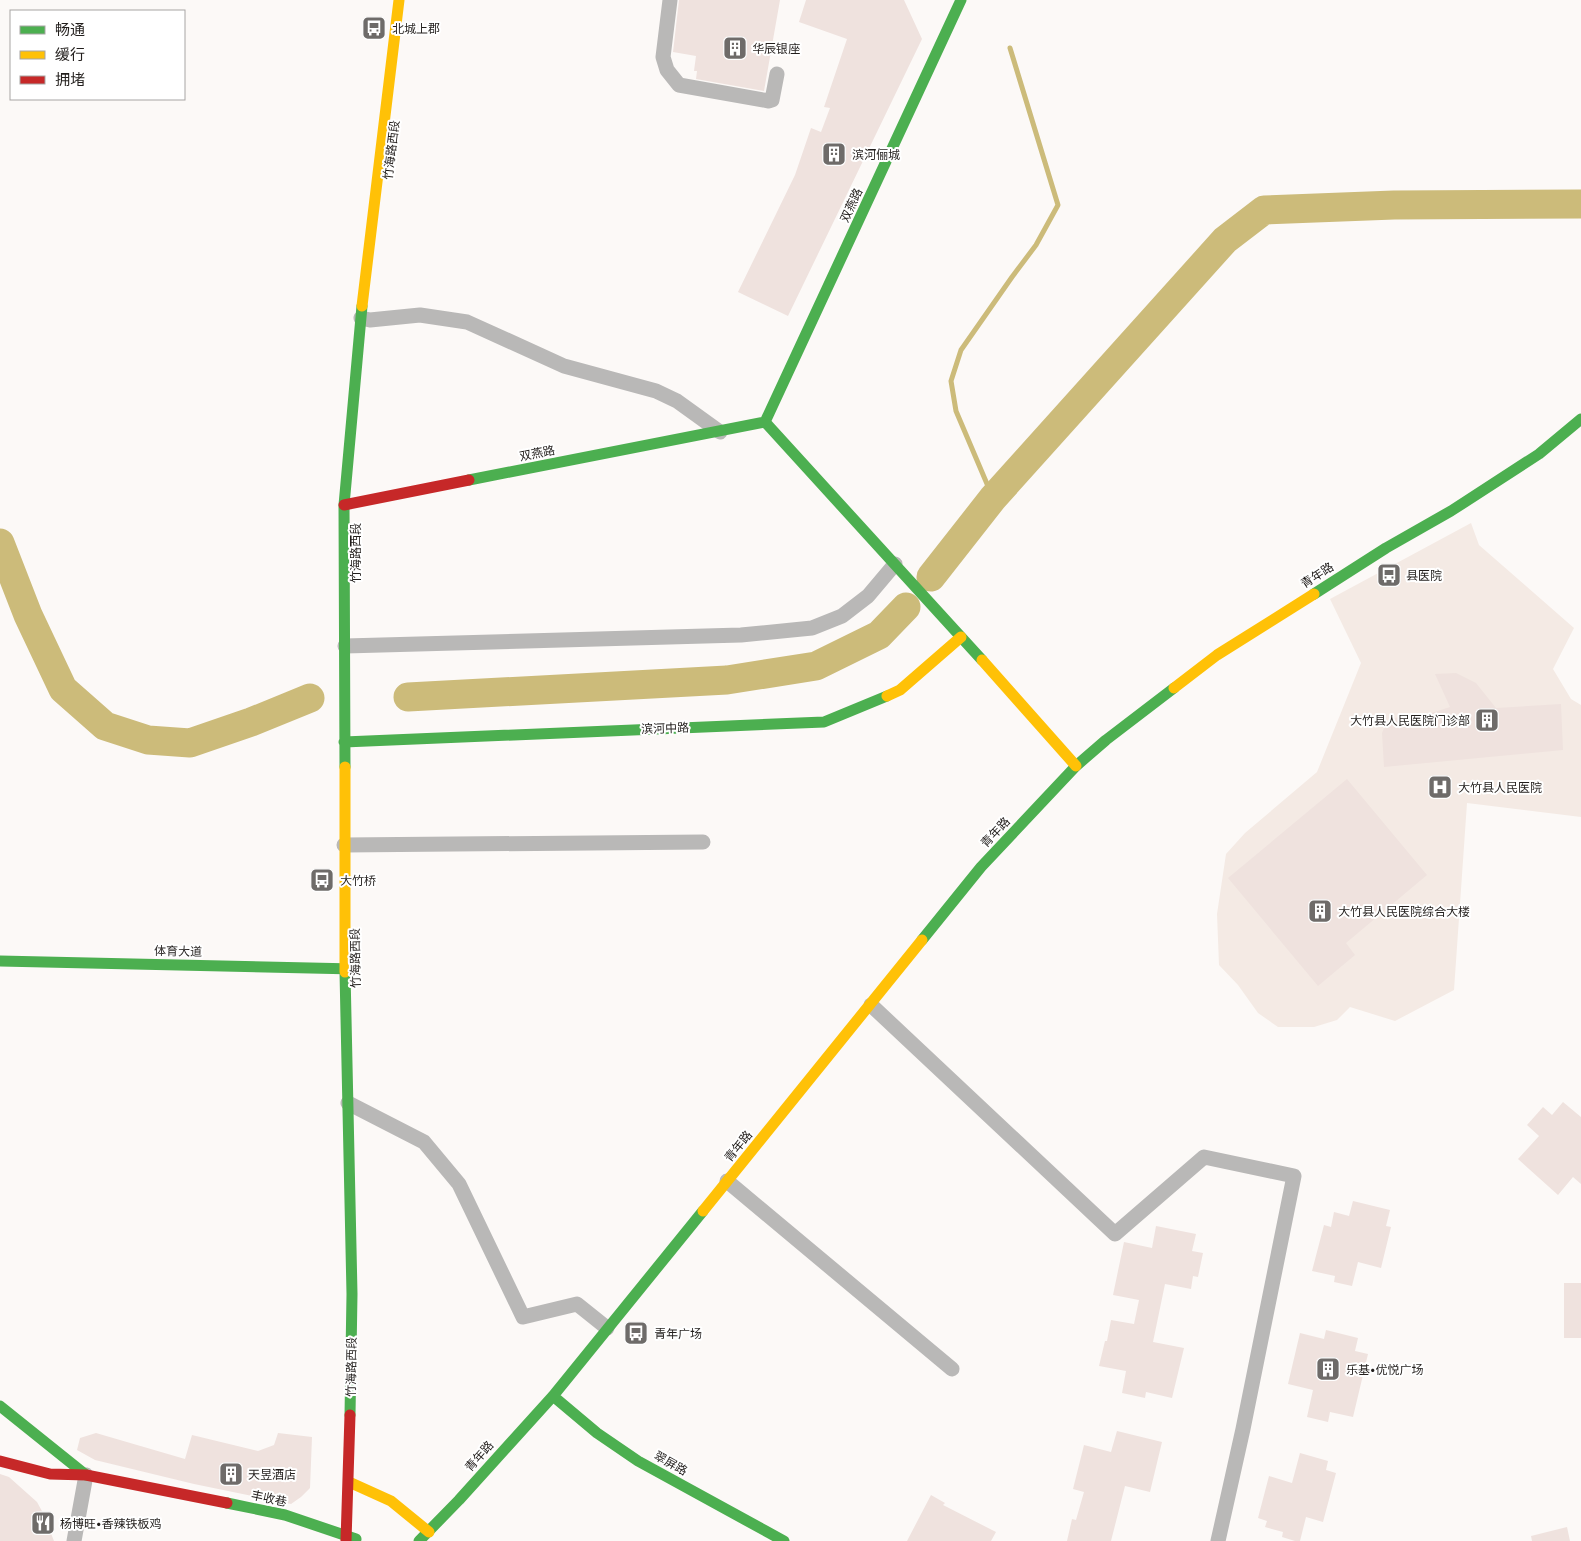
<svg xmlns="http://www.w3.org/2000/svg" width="1581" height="1541" font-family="'PT Sans','Noto Sans SC',sans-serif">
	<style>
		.built { fill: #f4eae4 }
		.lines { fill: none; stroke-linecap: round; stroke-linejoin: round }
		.stream { stroke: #ccbb7a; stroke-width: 5 }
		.river { stroke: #ccbb7a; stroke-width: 29 }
		.building { fill: #efe2de }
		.street { stroke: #b9b8b7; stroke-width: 15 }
		.fast { stroke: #4caf50; stroke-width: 11 }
		.slow { stroke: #ffc107; stroke-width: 11 }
		.jam { stroke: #c62828; stroke-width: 11 }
		.labels { text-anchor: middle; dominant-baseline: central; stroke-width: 4; stroke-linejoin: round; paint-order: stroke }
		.poi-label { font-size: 12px; fill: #221e1c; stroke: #fff; text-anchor: start }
		.street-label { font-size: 12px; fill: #221e1c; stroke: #fff }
	</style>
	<rect width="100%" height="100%" fill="#fcf9f7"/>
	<path class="built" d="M1471 523 1479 545 1574 628 1553 669 1571 699 1581 705V817L1467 803 1454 990 1395 1021 1350 1007 1337 1020 1314 1027H1278L1258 1013 1238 985 1219 965 1217 914 1226 854 1245 833 1317 772 1361 663 1330 599Z"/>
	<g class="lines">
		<path class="stream" d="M993 498 956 411 951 381 961 350 1012 277 1036 245 1058 205 1010 48"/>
		<path class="river" d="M0 543 28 615 63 689 105 726 148 740 190 743 251 722 310 698
			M931 577 993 498 1225 240 1264 210 1394 205 1581 204
			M408 697 727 680 816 666 879 635 906 607"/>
	</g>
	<path class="building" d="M679 0H780L764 91 696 79 697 71H694L696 56 673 52Z
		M806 0H904L922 39 788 316 738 292 795 175 811 128 821 132 830 108 824 107 847 39 799 22Z
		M1456 673 1476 683 1496 708 1561 704 1563 750 1384 767 1382 733 1385 726 1394 723 1393 719 1406 714 1410 720 1450 707 1435 674Z
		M1347 779 1427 875 1346 943 1355 955 1318 986 1228 878Z
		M1563 1102 1581 1117V1184L1573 1177 1558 1195 1518 1159 1539 1136 1527 1125 1543 1107 1552 1115Z
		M1353 1201 1390 1210 1386 1226 1391 1227 1381 1268 1358 1262 1352 1286 1334 1282 1335 1276 1312 1271 1324 1225 1331 1227 1334 1212 1349 1216Z
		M1156 1226 1196 1234 1192 1251 1203 1253 1198 1277 1193 1276 1191 1289 1165 1284 1153 1342 1184 1348 1172 1398 1146 1392 1145 1398 1122 1393 1126 1371 1099 1366 1105 1341H1107L1111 1320 1134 1324 1139 1300 1113 1295 1124 1242 1152 1248Z
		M1564 1283H1581V1338H1564Z
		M1326 1330 1358 1338 1355 1351 1368 1354 1353 1417 1330 1412 1328 1422 1307 1417 1313 1390 1288 1384 1300 1333 1324 1339Z
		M1117 1431 1162 1442 1150 1492 1125 1486 1111 1541H1067L1072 1519 1076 1520 1084 1492 1073 1489 1084 1445 1111 1452Z
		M96 1433 185 1459 192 1435 258 1451 274 1445 278 1433 312 1437 310 1488 301 1497 291 1504 194 1484 95 1460 77 1450 80 1438Z
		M1300 1453 1328 1461 1326 1470 1336 1473 1323 1522 1306 1517 1300 1541H1295L1282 1537 1283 1532 1265 1527 1267 1521 1258 1518 1269 1476 1292 1483Z
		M0 1474 9 1477 37 1502 43 1513 54 1541H0Z
		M931 1495 945 1503 943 1505 996 1532 991 1541H907Z
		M1567 1527 1570 1541H1532L1531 1536Z"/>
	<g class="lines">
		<path class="street" d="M670 0 663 57 667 70 679 85 769 101 772 100 777 74
			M361 318 370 320 420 315 467 322 564 366 656 391 677 401 720 432
			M345 646 741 635 812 628 842 616 868 596 895 564
			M344 845 703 842
			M871 1005 1115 1234 1204 1157 1294 1176 1243 1429 1218 1541
			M348 1103 424 1142 459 1184 523 1317 577 1304 607 1328
			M727 1181 952 1369
			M74 1541 86 1475"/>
		<path class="fast" d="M765 422 961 0
			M765 422 982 660
			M469 480 765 422
			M1314 594 1386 548 1451 511 1539 454 1581 419
			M344 742 824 722 887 696
			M345 767 344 505 362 306
			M922 940 981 867 1076 766 1106 740 1174 688
			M0 961 355 969
			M345 972 352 1294 350 1415
			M553 1396 597 1433 638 1461 784 1541
			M0 1406 86 1475
			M227 1503 285 1515 356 1539
			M419 1541 459 1500 553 1396 703 1211"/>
		<path class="slow" d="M362 306 399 0
			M982 660 1076 766
			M1174 688 1217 655 1314 594
			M887 696 900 690 961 637
			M345 767V972
			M703 1211 922 940
			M349 1482 391 1501 429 1532"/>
		<path class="jam" d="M344 505 469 480
			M0 1461 50 1474 86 1475 227 1503
			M346 1541 350 1415"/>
	</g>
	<defs>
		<g id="bus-square" transform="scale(1.25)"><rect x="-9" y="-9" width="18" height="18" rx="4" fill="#6e6b69" stroke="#fff"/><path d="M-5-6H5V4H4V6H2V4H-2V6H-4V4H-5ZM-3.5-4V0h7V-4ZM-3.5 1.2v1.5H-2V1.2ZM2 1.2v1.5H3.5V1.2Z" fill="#fff"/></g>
		<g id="building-square" transform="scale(1.25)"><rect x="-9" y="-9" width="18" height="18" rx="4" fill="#6e6b69" stroke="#fff"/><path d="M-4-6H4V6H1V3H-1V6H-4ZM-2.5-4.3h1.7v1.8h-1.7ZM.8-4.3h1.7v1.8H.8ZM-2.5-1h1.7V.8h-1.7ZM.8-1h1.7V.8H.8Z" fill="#fff"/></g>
		<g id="hospital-square" transform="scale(1.25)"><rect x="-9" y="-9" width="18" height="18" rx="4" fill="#6e6b69" stroke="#fff"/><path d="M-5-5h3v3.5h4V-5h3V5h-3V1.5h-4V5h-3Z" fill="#fff"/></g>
		<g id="restaurant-square" transform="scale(1.25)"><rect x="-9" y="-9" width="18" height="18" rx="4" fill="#6e6b69" stroke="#fff"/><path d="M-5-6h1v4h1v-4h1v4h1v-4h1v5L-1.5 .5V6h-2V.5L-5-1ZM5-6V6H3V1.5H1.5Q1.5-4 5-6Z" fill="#fff"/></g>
	</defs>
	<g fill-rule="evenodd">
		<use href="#bus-square" x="374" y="28"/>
		<use href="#building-square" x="735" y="48"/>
		<use href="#building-square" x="834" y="154"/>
		<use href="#bus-square" x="1389" y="575"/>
		<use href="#building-square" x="1487" y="720"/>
		<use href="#hospital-square" x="1440" y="787"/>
		<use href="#bus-square" x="322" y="880"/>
		<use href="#building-square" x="1320" y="911"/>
		<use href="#bus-square" x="636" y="1333"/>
		<use href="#building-square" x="1328" y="1369"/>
		<use href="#building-square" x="231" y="1474"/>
		<use href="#restaurant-square" x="43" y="1523"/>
	</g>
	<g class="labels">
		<g class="poi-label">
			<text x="392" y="28">北城上郡</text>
			<text x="752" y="48">华辰银座</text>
			<text x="852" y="154">滨河俪城</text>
			<text x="1406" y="575">县医院</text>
			<text x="1470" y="720" text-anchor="end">大竹县人民医院门诊部</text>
			<text x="1458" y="787">大竹县人民医院</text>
			<text x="340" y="880">大竹桥</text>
			<text x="1338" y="911">大竹县人民医院综合大楼</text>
			<text x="654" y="1333">青年广场</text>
			<text x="1346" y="1369">乐基•优悦广场</text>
			<text x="248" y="1474">天昱酒店</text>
			<text x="60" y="1523">杨博旺•香辣铁板鸡</text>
		</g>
		<g class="street-label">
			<text transform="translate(391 150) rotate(-83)">竹海路西段</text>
			<text transform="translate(851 205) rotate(-65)">双燕路</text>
			<text transform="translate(537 453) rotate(-11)">双燕路</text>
			<text transform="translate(355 553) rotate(-90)">竹海路西段</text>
			<text transform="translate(1317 575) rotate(-33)">青年路</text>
			<text transform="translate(665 728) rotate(-2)">滨河中路</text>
			<text transform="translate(995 832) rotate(-47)">青年路</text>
			<text transform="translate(178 951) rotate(1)">体育大道</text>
			<text transform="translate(355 958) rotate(-91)">竹海路西段</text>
			<text transform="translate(738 1146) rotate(-51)">青年路</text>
			<text transform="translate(351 1367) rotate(-89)">竹海路西段</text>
			<text transform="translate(479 1456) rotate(-49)">青年路</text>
			<text transform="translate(671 1463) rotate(29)">翠屏路</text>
			<text transform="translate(269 1498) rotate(12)">丰收巷</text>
		</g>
	</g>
	<rect x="10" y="10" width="175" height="90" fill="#ffffff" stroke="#a7a5a4"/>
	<rect x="20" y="26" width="25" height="8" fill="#4caf50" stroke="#a7a5a4"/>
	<text x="55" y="35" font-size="15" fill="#221e1c">畅通</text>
	<rect x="20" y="51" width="25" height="8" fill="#ffc107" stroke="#a7a5a4"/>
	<text x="55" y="60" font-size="15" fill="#221e1c">缓行</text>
	<rect x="20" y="76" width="25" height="8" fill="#c62828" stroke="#a7a5a4"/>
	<text x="55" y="85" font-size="15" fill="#221e1c">拥堵</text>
</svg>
